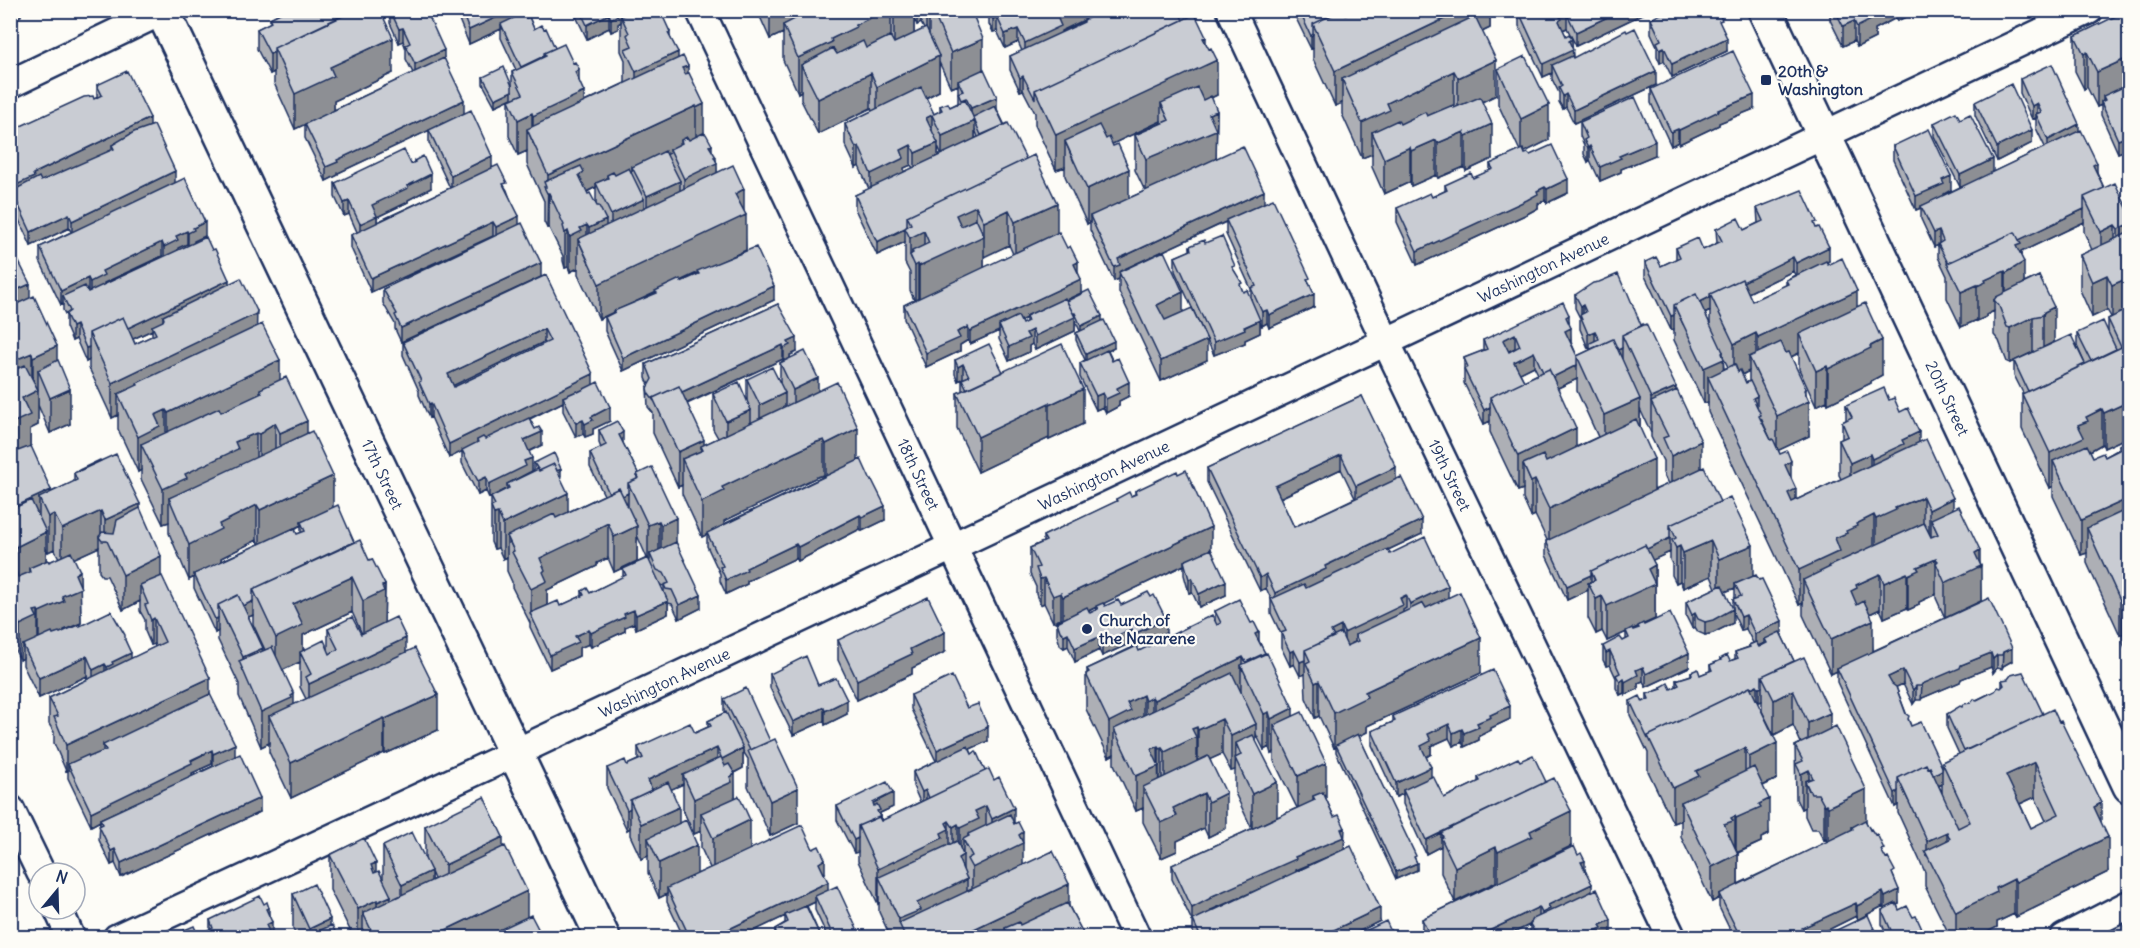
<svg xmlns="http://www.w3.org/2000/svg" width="2140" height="948" font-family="Delius,sans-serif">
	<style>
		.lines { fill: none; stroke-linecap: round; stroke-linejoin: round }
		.minor-casing { stroke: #1b2f5e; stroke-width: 32 }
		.tertiary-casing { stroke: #1b2f5e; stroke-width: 38 }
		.minor { stroke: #fdfcf7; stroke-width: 27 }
		.tertiary { stroke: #fdfcf7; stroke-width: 33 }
		.wall { fill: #adafb5; stroke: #1b2f5e; stroke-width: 1.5; fill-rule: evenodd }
		.shaded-wall { fill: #8d8f94; stroke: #1b2f5e; stroke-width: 1.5; fill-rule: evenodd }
		.building { fill: #c9ccd3; stroke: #1b2f5e; stroke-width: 1.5; fill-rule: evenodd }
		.poi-dot { fill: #1b2f5e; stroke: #fdfcf7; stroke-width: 2 }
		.labels { text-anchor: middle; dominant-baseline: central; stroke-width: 4.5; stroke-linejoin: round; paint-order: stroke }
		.poi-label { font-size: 16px; font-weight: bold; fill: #1b2f5e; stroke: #fdfcf7; text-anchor: start }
		.street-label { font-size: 16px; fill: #1b2f5e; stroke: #fdfcf7 }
	</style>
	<rect width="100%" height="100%" fill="#fdfcf7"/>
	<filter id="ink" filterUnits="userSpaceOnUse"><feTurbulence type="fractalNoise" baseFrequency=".0167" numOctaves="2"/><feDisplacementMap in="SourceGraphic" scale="12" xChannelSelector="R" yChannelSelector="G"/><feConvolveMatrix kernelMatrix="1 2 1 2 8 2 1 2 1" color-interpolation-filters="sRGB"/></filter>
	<g filter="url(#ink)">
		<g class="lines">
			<g class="minor-casing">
				<g id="minor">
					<path id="s1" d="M700 10 1137 938"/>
					<path id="s2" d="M1231 10 1386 342 1672 938"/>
					<path d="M10 84 164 10"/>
					<path d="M10 809 41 873"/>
					<path d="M58 909 71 938"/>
					<path id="s3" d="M117 938 517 752 2089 10"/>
					<path d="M2064 938 2130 904"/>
				</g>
			</g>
			<g class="tertiary-casing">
				<g id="tertiary">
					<path id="s4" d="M162 10 603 938"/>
					<path id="s5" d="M1765 10 2130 786"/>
				</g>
			</g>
			<use href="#minor" class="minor"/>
			<use href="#tertiary" class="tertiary"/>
		</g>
		<path class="wall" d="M282 10H345L344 14 393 73 334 101V110L413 73 406 59V49L403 41 399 43 390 23V16L384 18 380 10H426L444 58 464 113 492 167 507 190 519 225 541 277 401 342 395 329V324L383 303V289L494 237 371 292 351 248V235L357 232 349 214 344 216 335 197V183L411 164 414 162V161L431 188 408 200V202L377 217V222L450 188 429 143V130L338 173V175L326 181 305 138V124L295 129 274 83V72L270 74 257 49V29L270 23V18L282 12Z
			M455 10H543L529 17 534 29 555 48 579 81 584 102 625 83V60L621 51V22L618 24V29L611 32 609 28 587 39 575 14V10H633L670 37 678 59 688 73 704 133 716 161 717 173 744 212 746 250 726 259 774 300 623 371 605 331V317L614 312 599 319 578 274V268L570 272 568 267 565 268 563 261V256L549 228H547L544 222V201L527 164V151L518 155 509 136V100L512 98 495 106 483 84V77L512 86V72L516 70 501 38V29L469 44ZM596 187V204L587 192ZM697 273V274L681 282V281Z
			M757 10H811L805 14 812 10H971L983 69 997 109 1057 233 1078 272 1081 293 1066 300 1102 321 1114 348 1108 351 1129 396 1119 401V406L1106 413 1103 407 1096 410 1080 377V363L1085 360 1076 340V333L1080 331 1075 320V331L1035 350 1032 344 1029 346V352L1009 361 999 339V331L970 344 968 340 960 345V351L926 367 904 319V305L914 300 910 290V273L905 263V242L877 255 855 209V195L869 189 859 166 856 168 845 144V124L872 111 871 108 818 134 801 100V91L798 93 783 60V33L770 39ZM914 19 917 25 921 23 924 29 914 34ZM939 62 951 88 958 85V103L950 107 940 106V111L934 114 926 98 939 91ZM975 129 978 137 975 138ZM938 147 941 154 938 156ZM911 165 913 168 904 172V168ZM1009 245 1013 254 984 268V256ZM1026 318V323L1022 324 1021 321Z
			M989 10 1183 20 1206 43 1217 95 1211 98 1217 111 1216 158 1264 203 1310 284 1314 307 1269 328 1267 323 1262 326 1260 322V333L1245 340V343L1214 355 1175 271V257L1190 251V246L1205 243 1235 272 1243 292 1251 300V289L1226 234V222L1120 271 1183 312 1207 360 1161 381 1119 292V279L1114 281 1090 230V222L1087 224 1065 176V167L1056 170 1035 125V113L1023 90 1020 91 1010 70V56L1022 51 1018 42 1005 48 997 31 993 32 989 24ZM1084 20V22L1061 33V31ZM1161 121V123L1135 135V170L1145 191 1129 198 1112 144Z
			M1292 10H1490V28L1482 32 1496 95 1482 102 1492 159 1466 171 1464 167 1438 178 1436 175 1411 186 1410 182 1384 194 1372 167V154L1362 158 1342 114V103L1335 106 1313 59V48L1311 49Z
			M1523 10H1651L1576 46 1567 28 1563 30 1572 47 1573 58 1656 85 1574 123 1566 107 1563 109 1559 102V93L1552 79V73L1543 77 1519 26V12Z
			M1830 10H1913L1912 14 1897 21 1896 18 1875 29V38L1857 47 1854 41 1843 46 1830 20Z
			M2130 10V176L2123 161V151L2118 153 2101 115V105L2097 107 2087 87 2084 89 2075 71V36Z
			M1651 19 1722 28 1727 51 1672 77 1664 61 1660 63 1657 56V46L1651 33Z
			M1498 69 1549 140 1524 152 1525 154 1530 155 1568 193 1547 203 1545 200 1538 204V208L1527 214 1417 265 1397 222V208L1432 197 1445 191V185L1473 178 1490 171V164L1520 151 1498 104Z
			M2020 79 2079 131 2104 188 2130 214V436L2104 448 2102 444 2090 451 2093 457H2105L2119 449V445L2130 440V658L2123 643V633L2120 635 2087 563V553L2081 555 2053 496V486L2050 488 2022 429V394L2023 393 2014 375V361L2035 352 2010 363 2007 362 1999 341 1994 335V311L1986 315V317L1977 321V320L1961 327 1947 298V276L1938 257V245L1934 247 1921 219V208L1916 210 1893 160V146L1951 190 1944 194V195L1960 187 1934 136V123L1960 119 1993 172 2045 147 2036 128V118L2032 119 2020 93ZM2084 222V232L2092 250 2080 255V290L2092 317 2107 310 2111 317 2108 319V331L2077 333V346L2085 364 2044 348 2054 342 2039 276 2024 283 2021 256V252Z
			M97 85 150 126 175 183 205 236 194 241V242L229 284 257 326 280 380 307 433 333 508 354 542 369 560 385 585 384 623 406 652 438 730 385 754 384 753 291 798 269 752V743L261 747 239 696V684L218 640V631L215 633 194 588V577L189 580 169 533V522L163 524 141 479V470L138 472 118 429V415L112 418 89 368V360L86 362 76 339 72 341 66 327V316L63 310V304L61 305 40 261V247L71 232 69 228 31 246 12 205V195L10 193V131L97 98ZM162 256V257L104 284V283ZM152 330V336L135 344 133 339ZM301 525V533L297 534 295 529ZM257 540 259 544 221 561V558ZM352 612 362 634H361L328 629V649L303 650V635ZM253 615V624L265 650 263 651 248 617ZM300 662V687L306 699 294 705 283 670Z
			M1651 89 1754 109 1719 123V125L1679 144 1678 142 1671 146 1651 103Z
			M1975 102 2032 143 1997 161 1975 115Z
			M1580 122 1655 155 1621 169V172L1600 181 1590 160 1588 162 1584 154V145L1580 136Z
			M1757 208 1817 228 1829 261 1827 262 1857 306 1882 375 1871 381V383L1828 404 1827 401 1816 406 1799 369V353L1791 357 1806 395 1809 436 1778 450 1791 479 1796 500 1841 479 1839 475V440L1842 439V422L1846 420V405L1889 400 1900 412 1919 443 1953 509 1980 564 1981 601 2012 661 2003 666 2002 669 1997 668 1993 673 1991 667 1961 679 1960 682 1922 698 1921 700H1916L1913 704 1903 684 1896 687 1911 726 1942 767V762L1959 754 1947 728V714L2001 688 2002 687V680L2043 714 2101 822 2108 872 2016 917 2014 914 1997 922V927L1976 938H1951L1925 886V872L1898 813V805L1895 807 1837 682V671L1831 674 1803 615V603L1799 605 1708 412V402L1704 403 1674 340V329L1671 330 1645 276V262L1661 266 1676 259V248L1703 250 1717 243 1716 229 1744 230 1758 223ZM1793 271 1795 275 1786 280V285L1752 301 1748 293ZM1710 311V324L1705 314ZM1723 357 1728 367 1724 369ZM1749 371V381L1746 383 1742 375ZM1761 418 1771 440 1761 420ZM1936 594V598L1945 618 1873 651 1870 614 1880 609 1884 618 1907 608 1908 610 1919 605V602ZM1942 784V793L1939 786ZM2035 797 2046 821 2031 828 2020 804Z
			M10 244 30 298 57 361 70 424 50 433 38 405 37 390 38 425 30 429V446L51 492 74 482V473L140 509 161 576 235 756 260 812 121 877 115 863 111 865 99 840 100 821 91 826 68 778V770L66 771 54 743V732L49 724V698L88 679 87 676 39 698 23 665V658L20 660 10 640ZM99 547V572L102 576H107L123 610 140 601V611L145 620V631L151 645 154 644 155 647 131 659 125 640 80 626 64 632V630L81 623 80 586 74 558ZM46 549 48 552 54 549 59 558 49 562 46 560ZM212 764 213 766 192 776V773Z
			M546 275 593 385 610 421 593 429V434L585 437 583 434 576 437 563 411V402L530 419 542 445 529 451 532 471H534V463L561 476H560L568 512 604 495 590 467V453L601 448 599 443V430L623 443 638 473 676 542 701 608 679 619 672 604 668 603V614L636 629 634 623 625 627V631L591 647 589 644 579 648V656L550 669 530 627V623L512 587V582L507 571V557L503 559 498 548 494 549 491 542V497L489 498 486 491 478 495 462 463V451L449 458 431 417 429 418 419 395V391L403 355V342ZM544 342 545 344 454 387 453 385ZM637 535 647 558 623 569V577L590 593 582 591V596L560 606 547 605V590L597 566V563L608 558 614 572 637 561ZM660 585 664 586V594Z
			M1575 295 1641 325 1676 391 1701 468 1794 661 1830 729 1866 822 1884 856 1895 880 1899 904 1897 905 1899 910 1913 917 1926 938H1888L1882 924V910L1884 909 1883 906 1857 920 1856 916 1812 938H1734L1719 907V898L1712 902 1681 837V820L1673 823 1648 771V753L1630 715V701L1643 702 1647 700V694L1661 689V687L1671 689 1676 687V680L1691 675V672L1700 675 1710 671V665L1720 661V659L1730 661 1735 659V652L1749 647V645L1753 643 1746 629 1741 630 1733 613V599L1735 598V588L1725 592 1733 623 1713 633 1705 635 1698 632 1695 627 1692 628 1686 616V602L1716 588 1711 576 1683 588 1680 581 1676 583 1672 575V564L1670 560V552L1652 560 1655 565V619L1644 624 1689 667 1646 687 1643 681 1638 683V689L1625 695 1624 693 1620 695 1616 688V678L1610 665 1606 666 1603 660V646L1626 640V632L1607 641 1602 631 1596 634 1588 618V590L1567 600 1546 555V541L1547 540 1535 515 1531 517 1523 499V489L1518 491 1490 432V421L1484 424 1464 383V358L1483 351V340L1569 322 1571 341V342L1577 356 1590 350V347L1588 348 1580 329V318L1575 308ZM1534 366 1538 374 1524 381 1520 373ZM1577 379V391L1598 437 1576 447 1558 388ZM1640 409 1651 433V437L1663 461V473L1668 484 1654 490 1640 429ZM1756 699H1757L1759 702 1762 701V711L1774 735 1793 725 1801 743 1795 746 1796 799 1801 809 1805 807V816L1811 829H1818L1824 840 1826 839 1827 842 1738 884V853L1761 842V838L1769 834 1763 786 1777 779Z
			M778 304 797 352 790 355V358L818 391 858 460 885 520 862 531 860 529 798 561 796 558 747 581V584L726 594 720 581V574L707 546V534L702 537 682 494V485L678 487 653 433V413L648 407 647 388 649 385 646 378V364ZM783 359V361L780 363V383L747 379V400L713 394V429L718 438 704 445 687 404ZM824 475 825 476 724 524V521L817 477Z
			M955 360 1003 372 1083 424 1049 440V438L978 472 957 428V393L962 391V379H963L958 381 955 374Z
			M1362 396 1396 479 1422 534 1388 550 1390 554 1448 598 1481 673 1367 726V732L1359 736 1416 861 1417 870 1396 879 1336 752V747L1334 748 1319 716 1315 718 1306 698 1305 674 1300 676 1294 664 1290 666 1281 647V634L1271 613V599L1266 588 1260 591 1207 482V468ZM1341 469 1355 498 1294 527 1280 498Z
			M1135 491 1211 549 1226 595 1199 607 1192 592 1189 593 1184 575V565L1104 603 1105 606 1121 605 1166 633 1137 647 1139 651 1215 621V611L1259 641 1293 716 1326 799 1345 841 1344 842V850L1380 921 1346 938H1194L1193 934V921H1192L1172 879V865L1297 808 1274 761V752L1271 754 1269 747 1264 750 1256 734 1252 829 1235 793V770L1231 771 1222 754 1210 759 1226 828 1208 837 1204 828 1177 841V851L1161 858 1143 822V808L1136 811 1114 764V754L1109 757 1086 709V674L1087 673V669L1133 647 1131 643 1102 656 1099 650 1075 662 1068 646 1064 648 1060 645 1057 635V622L1061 620V619L1053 622 1044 603 1040 605 1036 594V587L1030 574V548L1043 542V536L1116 502V499L1131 496 1135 494ZM1096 607V610L1090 613 1089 611ZM1332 855 1296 872V870ZM1274 882 1211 912V910Z
			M838 640 945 652 912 668V674L857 700 838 660Z
			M770 674 818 685 847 714 825 725 824 721 793 735 770 688Z
			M911 695 967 708 988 741 970 749 972 754 985 771 1014 823 1023 865 1069 906 1085 938H891L879 912V903L878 904 858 861V852L854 853 837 820V806L893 807 880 813V817L882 821 920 802 913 786V772L936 761 911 709Z
			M724 699 798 823 770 836 748 786V759L743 751V768L734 773 735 797 750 850 825 873 824 874 828 890 861 938H828L815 910V902L807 906 821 938H775V929L785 923V916L739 938H684L667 902V894L659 898 648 873V856L641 859 630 835V828L627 830 607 788V768L627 765 638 760V747L695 733 708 727V721L724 713ZM683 784V810L694 834 701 831V848L710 868 697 874 679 824 671 789Z
			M1393 716 1510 719 1491 728V730L1479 736V740L1464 747 1462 742 1453 746 1449 738 1431 746V754L1426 757 1431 777 1444 798 1478 782V777L1520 761 1571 846 1532 865V866L1585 870 1592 892 1611 934 1604 938H1530V925L1503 938H1424L1422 932V919L1496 883V882L1455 902 1441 873V846L1426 854 1403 804V794L1396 797 1372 745V731L1393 722Z
			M425 826 503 846 527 917 543 938H354L330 890V855L376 872 383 880V846L425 858ZM431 872 434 879 431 881Z
			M293 894 330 925 338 938H297L293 929Z
			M269 916 198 935 210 929V920Z"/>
		<path class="shaded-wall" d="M10 10H25L21 12V16L10 21Z
			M384 10H390V16L384 18Z
			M512 10H543L503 29 501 24V29L469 44V30Z
			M618 10H633L621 16V22L618 24V29L611 32V19Z
			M770 10H811L805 13V17L783 25V33L770 39Z
			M886 10H891V43L801 65V91L798 93V58L855 25Z
			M901 10H914V40L894 49V14Z
			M917 10H921V23L917 25Z
			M926 10H929V34L926 35Z
			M1076 10H1105L1061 31V39L1025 56V43L1058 19Z
			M1463 10H1490V28L1471 37 1342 79V103L1335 106V71Z
			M1622 10H1651L1576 46V32Z
			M1871 10H1896V18L1875 29V38L1857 47V27Z
			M1897 10H1913L1912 14 1897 21Z
			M609 14V28L587 39V25Z
			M1567 14V28L1562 30 1559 21 1560 17Z
			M997 17V31L993 32V19Z
			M1854 21V41L1843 46V26Z
			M403 28V41L399 43V29Z
			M1018 29V42L1005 48V34Z
			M670 32V56L678 52V87L636 107V72L668 33Z
			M1313 34V48L1311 49V36Z
			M1206 37V65L1217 60V95L1168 118 1161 103V121L1074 162 1065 141V167L1056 170V135Z
			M393 38V73L334 101V111L295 129V94L330 67Z
			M1727 38V51L1672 77V64Z
			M983 39V74L958 81V85L951 88V53Z
			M1572 39 1573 63 1552 65V73L1543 77V64L1569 41Z
			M1664 47V61L1660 63V49Z
			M444 50V64L415 78V64Z
			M274 52V72L270 74V54Z
			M2087 52V87L2084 89V54Z
			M939 56V91L877 122V87Z
			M2130 57V92L2105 100 2103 96V104L2101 102V105L2097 107V72Z
			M1496 60V95L1458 113V78Z
			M688 66V101L682 68Z
			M579 69V95L584 92V127L533 143V116L575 72Z
			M1454 71V106L1390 136 1372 132V154L1362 158V123L1387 103Z
			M1656 71V85L1574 123V110Z
			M871 73V108L818 134V99Z
			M1023 76V90L1020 91V78Z
			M512 91V98L495 106V99Z
			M1566 94V107L1563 109V96Z
			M1754 95V109L1719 123V125L1679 144V130L1718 110Z
			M997 97V111L971 122V108Z
			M464 100V114L338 173V175L326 181V167L337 160Z
			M2037 103V117L2036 114V118L2032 119V106Z
			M704 104V140L696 143V108Z
			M1549 105V140L1521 154V119Z
			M696 106V141L682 143 681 140V148L670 149V153L634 170 632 167V171L608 182 607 175V182L596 183V187L584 193H549V228H547L548 175Z
			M1217 111 1216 165 1146 194V159L1209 114Z
			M532 113V140L527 129V151L518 155V120Z
			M932 115V135L926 118Z
			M150 118V131L112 145V150L14 196V186L33 174Z
			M975 121V141L942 156V136Z
			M1492 124V159L1466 171V136Z
			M2079 124V138L2048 154V140Z
			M1678 129V142L1671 146V132Z
			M2032 130V143L1997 161V147Z
			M1464 132V167L1438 178V143Z
			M2123 138V151L2118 153V140Z
			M1436 140V175L1411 186V151Z
			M1655 141V155L1621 169V172L1600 181V167L1619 156Z
			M938 143V163L915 173V153Z
			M712 145V165L714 157H716V163H717V198L684 214V179L709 146Z
			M911 145V165L904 168V179L871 194V174L901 150Z
			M859 146V166L856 168V148Z
			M1590 146V160L1588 162V148Z
			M1410 147V182L1384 194V159Z
			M492 156V170L451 190V176Z
			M1993 159V173L1960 188V175Z
			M2097 163V177L2093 165Z
			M1129 169V204L1090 216V222L1087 224V189Z
			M175 171V185L72 235V221Z
			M431 174V188L408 200V202L377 217V229L360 238V224L372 205Z
			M1951 176V190L1944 194V198L1921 206V208L1916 210V196L1942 180Z
			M1568 179V193L1547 203V189Z
			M680 181V216L647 232V196Z
			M1545 187V200L1538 204V208L1527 214 1417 265V251Z
			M744 189V216L746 215V250L599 319V284L735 194Z
			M1264 191V204L1120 271 1119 279 1114 281V267L1118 259Z
			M644 199V234L611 250V215Z
			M349 201V214L344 216V203Z
			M1057 203V238L1015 257V222Z
			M976 206V239L984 236V271L919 301V266L918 264V299L915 301V266L912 251V260L910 255V238L911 225ZM956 218 924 264V231Z
			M2084 209V222L2021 252V264L2024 262V297L2006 308V273L2016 267 1951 271Z
			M1009 210V245L984 257V222Z
			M69 214V228L31 246V232Z
			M519 216V230L496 241V227Z
			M606 220V255L589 263V228Z
			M205 222V236L194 241V244L188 247V233L193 228Z
			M493 222V236L371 292V278Z
			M2130 224V259L2118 264V229Z
			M587 225V259L578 239V268L570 272V237L580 228Z
			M2115 225V260L2101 267V232Z
			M905 229V242L877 255V242Z
			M187 231V244L178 248V254L164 261V247L176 236Z
			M568 231V267L565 268V233Z
			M1939 231V245L1934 247V233Z
			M162 242V256L104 283V289L90 296V282L102 271Z
			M1829 247V261L1796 277V263Z
			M1793 257V271L1717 308 1712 297Z
			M1078 262V276L1074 264Z
			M541 263V277L401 342V328Z
			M2005 271V306L1994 300V311L1986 315V317L1977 321V286L1985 280Z
			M2107 275V310L2092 317V282Z
			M88 278V292L63 296V304L61 305V291Z
			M2128 278V313L2112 320V285Z
			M1081 279V293L1027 318 1026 316V318L1001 330 999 325V331L970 344V331Z
			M229 280V294L164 319 163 316V325L152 326V330L99 355 94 344Z
			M30 284V319L10 328V293Z
			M1977 285V320L1961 327V292Z
			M774 286V300L623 371V358Z
			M1857 291V326L1799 334V353L1758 372V337Z
			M1183 292V313L1157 325V305Z
			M1314 294V307L1269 328V315Z
			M1710 297V311L1683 324 1678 313Z
			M1583 305V319L1581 317V306Z
			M2054 307V342L2044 347 2043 350V315L2044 312Z
			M1267 310V323L1262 326V312Z
			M257 311 256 349 138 385 137 383V406L118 394V415L112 418V383Z
			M1075 313V331L1035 350V336Z
			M1569 315V329L1571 328V341L1565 344 1566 317Z
			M1674 315V329L1671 330V316Z
			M1102 316V323L1081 333V326Z
			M2033 317V352L2010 363V328Z
			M1260 320V333L1245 340V343L1214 355V342Z
			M76 325V339L72 341V327Z
			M968 327V340L960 345V351L926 367V353L957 332Z
			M544 329V342L448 388V374Z
			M1032 330V344L1029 346V352L1009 361V347L1026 333Z
			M1595 331V344L1588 348V334Z
			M1756 333V368L1749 357V371L1734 379V344Z
			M1515 334V348L1503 354V340Z
			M797 338V352L790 355V359L784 361V348L788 342Z
			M1207 340V360L1161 381V361Z
			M1882 340V375L1871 381V383L1828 404V369Z
			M1114 341V348L1086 361V354Z
			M783 345V359L681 406 680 393Z
			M57 346V381L38 370V390L33 392V357Z
			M89 347V360L86 362V348Z
			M1622 348V362L1598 359Z
			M1534 352V366L1514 376V362Z
			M1723 352 1724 394 1708 377V402L1704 403V368Z
			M32 353V388L10 397V362Z
			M280 360V395L262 393 260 389V404L168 448V413Z
			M963 364V378L958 381V367Z
			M1577 365V379L1547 393V380Z
			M1827 366V401L1816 406V371Z
			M593 374V387L563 397V402L478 444 477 440V444L449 458V444Z
			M818 378V413L793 425V390Z
			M1129 382V396L1119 401V406L1106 413V399L1117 388Z
			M1676 387V422L1651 402V433V398Z
			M70 389V424L50 433V398Z
			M1083 389V424L1049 440V405Z
			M1806 389V402L1809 401V436L1777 451V416L1804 390Z
			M38 390V425L30 429V450L10 459V424L22 398Z
			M785 393V428L760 440V405Z
			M1103 393V407L1096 410V396Z
			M1757 396V431L1753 398Z
			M1640 399V434L1604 450V415Z
			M2130 401V436L2104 448V413Z
			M431 403V417L429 418V404Z
			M1049 403V438L978 472V437Z
			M610 407V421L593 429V434L585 437V424L591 417Z
			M1490 407V421L1484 424V410Z
			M2102 409V444L2088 452 2053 461V486L2050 488V453L2086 417Z
			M166 410V445L141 444V470L138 472V437L155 415Z
			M751 410V445L726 456V421Z
			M583 420V434L576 437V423Z
			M307 421V456L280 468V433Z
			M275 423V458L259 469V434L265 429Z
			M858 428V464L826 479V444Z
			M1576 428V463L1535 480V515L1531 517V482L1523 464V489L1518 491V456Z
			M542 432V445L524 454V440Z
			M623 432V446L619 435Z
			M1919 432V467L1872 494V459L1902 440Z
			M256 433V468L169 498V522L163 524V489L185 474 235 442Z
			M704 440V475L703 450 701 446V476L682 459V485L678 487V452Z
			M824 440V475L817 477 724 521V526L702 537V502L722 487 817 442Z
			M1701 441V476L1671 491V456Z
			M1870 454V489L1850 498V463Z
			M1341 455V469L1275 500V486Z
			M532 458V471L507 484V489L489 498V484L524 461Z
			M1654 459V494L1549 544V509Z
			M1791 461V491L1796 489V524L1788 528 1785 465Z
			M1396 467V480L1356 499V486Z
			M561 469V476L541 486V479Z
			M333 476V511L301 522V525L260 545V510Z
			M486 477V491L478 495V481Z
			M51 490V510L39 498V516L10 529V509Z
			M568 493V528L514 551 507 536V557L503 559V524Z
			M628 493V506L613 514V500Z
			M1923 497V532L1876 554V519L1895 508Z
			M1953 498V533L1938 534 1931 519V543L1929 545V510Z
			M2130 498V533L2087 528V553L2081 555V520Z
			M140 504V539L105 541V520Z
			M257 505V540L221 558V564L194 574V577L189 580V545L219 524Z
			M885 506V520L862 531V517Z
			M101 511V539L99 537V547L62 564V529Z
			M498 513V548L494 549V514Z
			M54 514V549L48 552V517Z
			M860 515V529L798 561V547Z
			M1874 515V550L1830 567 1829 566V591L1803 580V603L1799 605V570L1835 538 1856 524Z
			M676 518V553L661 560V525Z
			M1422 520V534L1326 579 1275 606V593L1325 566Z
			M659 521V556L650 554V560H648V525Z
			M608 523V558L597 563V566L547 590V616L531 615V589L540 558Z
			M637 526V561L614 572V537Z
			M1725 526 1680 547V581L1676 583V548Z
			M1211 527V553L1184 561V565L1063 623V597Z
			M46 532V567L30 572 29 568V575L16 582V547Z
			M1670 538V552L1595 587V580L1593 574Z
			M13 540V575L10 576V541Z
			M1711 541V576L1683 588V553Z
			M796 544V558L747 581V584L726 594V580L746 568Z
			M1753 545V580L1735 584V588L1719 594V559Z
			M1980 550V567L1981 566V601L1945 618V583L1975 553Z
			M161 556V591L140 585V601L123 610V575Z
			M1936 559V594L1919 602V605L1908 610V575L1917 567Z
			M1655 565V619L1607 641V606L1648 569Z
			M80 571 81 623 64 630V636L39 647V612L62 596 75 574Z
			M1907 573V608L1884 618V583Z
			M1266 574V588L1260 591V578Z
			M1880 574V609L1857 620 1851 591 1856 585Z
			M1591 575V589L1588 583V590L1567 600V586Z
			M352 577V612L303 635V658L300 652V662L276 673V638L293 604Z
			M1044 578V603L1040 605V579Z
			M1192 578V592L1189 593V579Z
			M1226 581V595L1199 607V594Z
			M385 585 384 626 363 636V601Z
			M1448 586V600L1410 618V604Z
			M1061 593V619L1053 622V596Z
			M701 595V608L679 619V605Z
			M1406 595V608L1403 610V619L1355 635V642L1344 647V633Z
			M2130 595V623L2123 608V633L2120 635V600Z
			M1602 596V631L1596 634V599Z
			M253 601V615L228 627 223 615Z
			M668 601V614L636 629V615Z
			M1733 609V623L1713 633 1705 635V622Z
			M38 610V645H23V658L20 660V625L34 611Z
			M634 610V623L625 627V631L591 647V633L624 614Z
			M1695 613V627L1692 628V615Z
			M1746 615V629L1741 630V617Z
			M154 618V644L151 645V620Z
			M218 618V631L215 633V619Z
			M1166 619V633L1134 648V634Z
			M1873 620V655L1837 668V671L1831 674V639Z
			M1782 621V635L1765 639V643L1755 647V634Z
			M1341 626V640L1331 645V631Z
			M1131 629V643L1102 656V643Z
			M589 630V644L579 648V656L550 669V655L575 636Z
			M945 632V652L912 668V674L857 700V680L910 649Z
			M1259 632V656L1265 653V688L1246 676V662L1255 634Z
			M1068 633V646L1064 648V635Z
			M1099 637V650L1075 662V648Z
			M406 638V673L309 719V684Z
			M1481 638V673L1367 726V732L1337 747 1336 745V747L1334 748V713L1365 692Z
			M263 648V683L243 671V657Z
			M2012 648V661L2003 666 2002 669 2003 652Z
			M1294 650V664L1290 666V652Z
			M1610 651V665L1606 666V653Z
			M131 653V673L107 687V667L112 662Z
			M1689 653V667L1646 687V674Z
			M1991 653V667L1961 679 1960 682 1922 698 1921 700 1922 684 1961 665Z
			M1997 655V668L1993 673V659Z
			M87 656V676L39 698V678Z
			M1243 657V671L1241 665V693L1154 735V700Z
			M1305 660V674L1300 676V662Z
			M105 664V684L93 690V670Z
			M1643 667V681L1638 683V689L1625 695V682L1636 670Z
			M1903 670V684L1888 691V677Z
			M210 678V704L106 750 103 745V753L68 764V770L66 771V745Z
			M1624 679V693L1620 695V682Z
			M1319 681V716L1315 718V683Z
			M1757 685V699L1744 705 1743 692Z
			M1916 686V700L1913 704V690Z
			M1762 687V701L1759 702V688Z
			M1793 690V725L1774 735V700Z
			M294 694V729L269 716V743L261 747V712Z
			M438 695V730L385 754V719Z
			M1143 695V730L1114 729V754L1109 757V722L1127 703Z
			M1152 697V732L1145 736V701Z
			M847 700V714L825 725V711Z
			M1510 706V719L1491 728V730L1479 736V740L1464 747V733L1477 723 1490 715Z
			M824 707V721L793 735V722Z
			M1293 708V743L1274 725V752L1271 754V719Z
			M1269 712V747L1264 750V714Z
			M1830 713V748L1808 758V723Z
			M384 718V753L291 798V763Z
			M1222 719V754L1198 765V730Z
			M1256 724V760L1241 755 1236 743 1235 770 1231 771V736Z
			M1449 724V738L1431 746V754L1421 760V746L1428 734Z
			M988 727V741L937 764V750Z
			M1197 727V762L1165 787V752L1192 729Z
			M1462 729V742L1453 746V733Z
			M1777 743V779L1749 792V757Z
			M235 744V758L213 768V754Z
			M1158 746 1159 801 1143 787V808L1136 811V776L1151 749Z
			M717 748V768L683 775V784L655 797 648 780Z
			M743 748V768L722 779V759Z
			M1162 748V783L1159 784V749Z
			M1745 748V783L1681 802V820L1673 823V788L1696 771Z
			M212 750V764L192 773V777L100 819V821L91 826V812Z
			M2035 762V797L2006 810V775Z
			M1326 763V798L1315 800 1313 796V804L1298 811V776Z
			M1431 767V781L1403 790V794L1396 797V783Z
			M1809 770V791L1805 781V807L1801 809V774Z
			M1942 770V784L1908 800 1903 789Z
			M735 774V809L701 813V831L694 834V799Z
			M1277 782V817L1252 829V794Z
			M798 788V823L770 836V801Z
			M1866 789V824L1852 827V830L1828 842V807Z
			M926 790V804L922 806V792Z
			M1898 791V805L1895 807V793Z
			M893 793V807L880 813V824L873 803Z
			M1204 793V828L1177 841V851L1161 858V823L1173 808Z
			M1226 793V828L1208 837V802Z
			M260 798V812L121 877V863Z
			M1769 799V834L1761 838V842L1736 853V818L1759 804Z
			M2101 803V838L2094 807Z
			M1826 804V839L1824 840V805Z
			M986 806V841L969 836 968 834V849L963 839V882L967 879V915L899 923V919L917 903 953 862V827L958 824V858L960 857V828L975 811Z
			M679 807V842L648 838V856L641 859V824Z
			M630 808V828L627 830V810Z
			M1014 808V843L992 854V819Z
			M1571 811V846L1532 865V871L1498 887V852L1530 831Z
			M1735 816V851L1724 824 1731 818Z
			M750 820V855L713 873V838Z
			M949 821V864L879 877V903L878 904V869L941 833 946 823Z
			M1345 828 1344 850 1296 870V873L1211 910V912L1192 921V908L1210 897 1295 857Z
			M1023 832V879L972 903V868L1019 835Z
			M1947 832V867L1927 856V841Z
			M1441 833V846L1426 854V840Z
			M503 837V872L445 900V865Z
			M2108 837V872L2016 917V882Z
			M858 838V852L854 853V840Z
			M697 845V880L667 888V894L659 898V863Z
			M1496 847V882L1455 902V867Z
			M115 849V863L111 865V851Z
			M1738 854V889L1719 894V898L1712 902V867Z
			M825 859V873L819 876V863Z
			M1585 861V874L1581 862Z
			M376 863V898L371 865Z
			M1417 863V870L1396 879V872Z
			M431 871V906L402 920V885Z
			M2014 879V914L1997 922V927L1976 938H1956V912L1996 888Z
			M828 882V896H815V902L739 938H710Z
			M1069 884V919L1007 932 1005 928V938H955Z
			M1592 884V898L1542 926V913L1548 905Z
			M1899 890V904L1885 911V897Z
			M527 891V926L503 938H429Z
			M1883 892V906L1857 920V906Z
			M391 896V931L377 937V902Z
			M377 900V935L363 913V938H358V909Z
			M1856 903V916L1812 938H1789L1802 928Z
			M1539 907V920L1503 938H1474Z
			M269 908V924L272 922V938H266V909Z
			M1380 908V921L1346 938H1317Z
			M330 919V938H309V929Z
			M1611 920V934L1604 938H1588V934L1600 925Z
			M1587 932V938H1576Z"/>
		<path class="building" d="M286 10H343L345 15 274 48V52L270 54 257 29 271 22 270 18Z
			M354 10H380L393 38 330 67 334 76 295 94 274 48Z
			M390 10H426L444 50 415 64 406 45 410 43 403 28 399 29Z
			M461 10H512L469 30Z
			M580 10H618L617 11 618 15 611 19 609 14 587 25Z
			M634 10H660L670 32 668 33 678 52 636 72 625 49 632 46 627 35 629 33 621 16Z
			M812 10H886L855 25 856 27 831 39 832 42 798 58 783 25Z
			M893 10H901L894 14Z
			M932 10H971L983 39 951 53Z
			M989 10H1076L1058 19 1061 26 1025 43 1018 29 1005 34 997 17 993 19Z
			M1103 10H1178L1183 20 1035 90V99L1023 76 1020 78 1010 56 1084 22V20Z
			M1299 10H1342L1313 24V34L1311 36Z
			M1342 10H1344L1346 15 1356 10H1463L1335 71 1313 24Z
			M1344 10H1356L1346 15Z
			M1523 10H1622L1576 32 1567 14 1560 17 1562 19 1559 21 1566 36 1569 34 1572 39 1569 41 1573 50 1543 64 1519 12Z
			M1668 10H1713L1715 14 1719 13 1722 20 1719 21 1727 38 1672 64 1664 47 1660 49 1657 42 1661 40 1651 19Z
			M1835 10H1871L1875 18 1857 27 1854 21 1843 26Z
			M2128 10H2130V57L2097 72 2087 52 2084 54 2075 36Z
			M524 13 526 18 529 17 534 29 541 25 544 29 546 28 555 48 544 53V56L521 67 501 24Z
			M1195 14 1206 37 1203 38 1209 49 1211 48 1217 60 1056 135 1035 90Z
			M1475 16 1496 60 1458 78 1454 71 1387 103 1390 110 1362 123 1342 79Z
			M926 28 939 56 877 87 871 73 818 99 801 65 833 48 837 54 863 41 866 48 890 36 894 43Z
			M1635 28 1656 71 1574 110 1566 94 1563 96 1559 88 1562 86 1552 65 1572 56 1573 58 1626 30 1627 32Z
			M564 44 573 63 575 62 579 69 575 72 584 92 533 116 532 113 518 120 509 100 523 94 512 72 546 56 544 53Z
			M1733 51 1754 95 1718 110 1719 111 1679 130 1678 129 1671 132 1651 89Z
			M683 56 688 66 682 68 685 74 689 73 704 104 696 108V106L548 175 527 129Z
			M1525 56 1549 105 1521 119 1498 69Z
			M444 58 464 100 337 160 338 162 326 167 305 124Z
			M2052 64 2079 124 2048 140 2036 114 2041 112 2037 103 2032 106 2020 79Z
			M504 67 512 86V91L495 99 483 77Z
			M984 69 997 97 971 108 966 98 961 100 958 93 963 91 958 81Z
			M127 71 150 118 33 174 34 177 14 186 10 179V131L84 97 93 96 94 99 102 95 97 85Z
			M2011 84 2032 130 1997 147 1975 102Z
			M2130 84V118L2127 119V124L2123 126V138L2118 140 2101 102 2105 100 2103 96Z
			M921 87 934 114 942 110 940 106 948 103 950 107 965 100 975 121 942 136 932 115 926 118 938 143 915 153 911 145 901 150 904 158 871 174 859 146 856 148 845 124Z
			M1197 87 1203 100 1211 96 1217 111 1209 114 1216 130 1146 159 1135 135 1169 120 1161 103Z
			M1480 97 1492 124 1466 136 1464 132 1438 143 1436 140 1411 151 1410 147 1384 159 1372 132 1398 120 1400 124 1425 112 1427 116 1453 105 1454 108Z
			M1635 97 1655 141 1619 156 1621 158 1600 167 1590 146 1588 148 1584 140 1587 138 1580 122Z
			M995 106 1004 125 981 135 973 117Z
			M471 110 492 156 451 176 429 130Z
			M1956 112 1960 119 1970 114 1993 159 1960 175 1934 123Z
			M2130 118V141L2123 126 2129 123 2127 119Z
			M1008 123 1026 159 907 216V226L905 228 877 242 855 195Z
			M154 125 175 171 72 221 69 214 31 232 12 191 39 177 41 181 114 149 112 145 134 132Z
			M1099 125 1106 139 1109 137 1113 146 1118 144 1129 169 1087 189 1065 141Z
			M1929 129 1951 176 1942 180 1944 184 1916 196 1893 146Z
			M2081 130 2097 163 2093 165 2104 188 2084 197V209L2019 240 2015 232 1948 263 1938 244 1943 241 1939 231 1934 233 1921 206Z
			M703 133 706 134 712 145 709 146 716 157H714L717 163 684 179 670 149 682 143 681 140 687 137 689 140Z
			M1552 145 1568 179 1547 189 1545 187 1537 191 1538 194 1527 200 1417 251 1397 208 1430 193 1432 197 1447 190 1445 185 1471 173 1473 178 1493 169 1490 164 1523 149 1525 154 1528 153 1530 155Z
			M1243 146 1264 191 1118 259 1120 265 1114 267 1090 216Z
			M404 150 411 164 415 162 414 161 423 156 431 174 407 186 408 188 372 205 377 216 360 224 349 201 344 203 335 183Z
			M665 151 680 181 647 196 632 167Z
			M1034 155 1057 203 1015 222 1009 210 984 222 976 206 956 215 961 226 976 219 984 236 919 266 918 264 915 266 910 255 913 253 912 251 929 243 924 231 910 238 905 228 911 224 907 216Z
			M498 165 507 183 503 184 519 216 496 227 493 222 371 278 351 235Z
			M733 165 744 189 735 194 746 215 599 284 578 239Z
			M581 166 584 172 579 175 588 194 590 193 597 206H599L606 220 589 228 587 225 580 228 582 231 570 237 568 231 565 233 563 226 564 225 549 193H547L544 187H546L544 182Z
			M629 168 644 199 611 215 596 183 608 178 607 175 613 172 615 175Z
			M185 178 205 222 193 228 194 230 188 233 187 231 176 236 178 240 164 247 162 242 102 271 104 275 90 282 88 278 61 291 40 247Z
			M2115 183 2130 214V224L2118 229 2115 225 2101 232 2084 197Z
			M1802 190 1817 222 1814 223 1816 228 1819 227 1829 247 1796 263 1793 257 1743 282 1742 279 1710 294V297L1700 302 1696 294 1674 305V315L1671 316 1645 262 1656 257 1661 266 1680 257 1676 248 1698 238 1703 250 1722 241 1716 229 1738 218 1744 230 1763 221 1757 208Z
			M1273 199 1310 278 1307 279 1314 294 1269 315 1267 310 1262 312 1251 288 1256 286 1226 220Z
			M522 223 541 263 401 328 395 315 397 314 383 289Z
			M1059 232 1067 248 1070 246 1078 262 1074 264 1081 279 970 331 968 327 957 332 960 338 926 353 904 305Z
			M2015 232 2021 244 2016 246 2024 262 2006 273 2005 271 1985 280 1986 282 1977 286V285L1961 292 1947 263Z
			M2130 232V280L2128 278 2112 285 2107 275 2092 282 2080 255Z
			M1222 236 1235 266 1232 267 1242 283 1240 284 1243 292 1247 290 1260 320 1244 327 1245 329 1214 342 1175 257 1191 250 1190 246 1204 240 1205 243Z
			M206 237 212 250 215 249 229 280 128 328 123 317 89 333V347L86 348 76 325 72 327 66 314 70 311 63 296 85 286 88 292Z
			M10 244 30 284 10 293Z
			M756 247 774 286 623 358 605 317 615 312 614 311 657 293 655 291 680 279 681 282 699 274 697 271Z
			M1164 251 1183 292 1157 305 1165 320 1192 308 1207 340 1161 361 1119 272Z
			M1842 258 1857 291 1758 337 1756 333 1734 344 1710 294 1742 279 1752 301 1788 284 1786 280 1826 261 1828 265Z
			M1618 274 1625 290 1626 289 1641 325 1643 324V325L1622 335V348L1618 350 1613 339 1591 349 1590 348V343L1599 339 1595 331 1588 334 1580 315 1586 312 1583 305 1581 306 1575 295 1593 283 1599 282Z
			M546 275 593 374 449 444 431 403 429 404 419 382 421 381 403 342ZM544 329 550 341 454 387 448 374Z
			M2039 276 2054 307 2044 312 2043 315 2033 317 2010 328 2007 327 1999 306 1994 300 1996 297Z
			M241 278 257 311 256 314 112 383 89 333 123 317 135 344 156 334 152 326 163 321 164 319 163 316Z
			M1089 290 1102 316 1081 326 1075 313H1073L1067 301Z
			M1696 294 1723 352 1722 353 1724 359 1704 368 1674 305Z
			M34 296 57 346 33 357 32 353 10 362V307Z
			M1065 298 1075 317 1035 336 1032 330 1026 333 1029 338 1009 347 999 325 1018 316 1022 324 1028 321 1026 316Z
			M1563 302 1569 315 1566 317 1571 328 1565 331 1577 356V365L1553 377 1549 369 1543 372 1534 352 1514 362 1524 381 1490 397V407L1484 410 1464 369 1468 367 1464 358 1487 349 1483 340ZM1515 334 1520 346 1509 352 1503 340Z
			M1865 303 1882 340 1870 346 1871 348 1828 369 1827 366 1816 371 1799 334Z
			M778 304 797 338 788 342 790 345 784 348 783 345 682 392 679 386 653 398 654 401 648 393 647 388 652 379 646 364Z
			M2130 308V343L2121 347 2108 319Z
			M1104 320 1114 341 1086 354 1076 333Z
			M2103 321 2116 349 2091 361 2077 333Z
			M262 324 280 360 168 413 166 410 155 415 160 426 138 437 118 394 138 385 137 383Z
			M1646 324 1676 387 1651 398 1622 335Z
			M2071 335 2085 364 2028 391 2014 361Z
			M1613 339 1640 399 1604 415 1577 356Z
			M1781 342 1786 353 1789 352 1806 389 1804 390 1809 401 1777 416 1749 357Z
			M2130 343V401L2104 413 2102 409 2086 417 2088 421 2078 425 2084 437 2050 453 2022 394Z
			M989 344 1003 372 967 389 962 379 969 376 963 364 958 367 955 360Z
			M1062 344 1083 389 1049 405V403L978 437 957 393Z
			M1107 350 1112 361 1118 358 1129 382 1117 388 1119 393 1106 399 1103 393 1096 396 1080 363Z
			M805 351 818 378 793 390 780 363Z
			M58 360 70 389 50 398 38 370Z
			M1735 364 1738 372 1740 370 1746 383 1750 381 1757 396 1753 398 1761 415 1759 416 1771 440 1773 439 1780 454 1787 451 1791 461 1785 465 1796 489 1788 493 1792 502 1926 439 1953 498 1929 510 1923 497 1895 508 1896 510 1876 519 1874 515 1856 524 1857 526 1846 531 1847 533 1835 538 1840 551 1799 570 1708 377Z
			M25 365 38 390 22 398 30 415 10 424V372Z
			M772 367 785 393 760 405 747 379Z
			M1549 369 1576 428 1518 456 1490 397Z
			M286 377 307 421 280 433 275 423 265 429 264 432 259 434 256 433 235 442 238 449 185 474 187 478 163 489 141 444 219 408 221 412 262 393 260 389Z
			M598 382 610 407 591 417 593 420 585 424 583 420 576 423 563 397 577 391 578 392Z
			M739 382 751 410 726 421 713 394Z
			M837 382 858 428 826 444 824 440 817 442 722 487 724 491 702 502 682 459 703 450 701 446Z
			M679 386 704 440 678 452 653 398Z
			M1884 388 1889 400 1894 398 1900 412 1908 408 1919 432 1902 440 1904 444 1872 459 1870 454 1850 463 1839 440 1848 436 1842 422 1852 417 1846 405Z
			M1677 390 1701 441 1671 456 1663 438 1668 436 1651 402Z
			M1362 396 1396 467 1356 486 1341 455 1275 486 1294 527 1401 477 1422 520 1325 566 1326 569 1275 593 1266 574 1260 578 1207 468Z
			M529 418 535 429 539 427 542 432 524 440 532 458 524 461 526 466 489 484 486 477 478 481 462 450 478 442 477 440 483 437 485 439Z
			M1636 419 1654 459 1549 509 1535 480 1531 482 1523 464 1543 455 1546 462Z
			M617 421 623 432 619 435 638 473 637 474V479L628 483V493L623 496 619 488 609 493 590 453 606 445 599 430Z
			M312 431 333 476 260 510 257 505 219 524 221 529 189 545 169 498Z
			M2130 440V498L2081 520 2053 461 2087 445 2093 457 2103 453 2105 457 2121 449 2119 445Z
			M31 446 51 490 10 509V454Z
			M554 453 561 469 557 471 554 464 539 471 534 463Z
			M116 454 140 504 105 520 101 511 62 529 54 514 48 517 39 498 77 480 74 473Z
			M861 459 871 481 872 480 885 506 862 517 860 515 798 547 796 544 746 568 747 570 726 580 720 567 723 566 707 533Z
			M100 460 101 461 79 471V470Z
			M554 464 568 493 503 524 498 513 494 514 491 507 495 505 491 497 509 488 507 484 538 469 539 471Z
			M652 467 676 518 661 525 659 521 648 525 628 483 639 478 637 474Z
			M1704 467 1720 502 1670 525V538L1647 549 1645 545 1591 571V575L1567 586 1546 541Z
			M1186 470 1211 527 1063 597 1061 593 1053 596 1044 578 1040 579 1036 568 1039 567 1030 548 1046 541 1043 536 1117 501 1116 499 1129 492 1131 496 1136 494 1135 491 1177 471 1178 474Z
			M619 488 637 526 614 537 608 523 596 529 597 531 540 558 545 570 543 572 547 581 531 589 512 552 514 551 507 536 554 514 556 518Z
			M1730 497 1753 545 1719 559 1711 541 1683 553 1680 546 1676 548 1672 540 1676 538 1670 525Z
			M31 500 46 532 16 547 13 540 10 541V510Z
			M338 505 354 542 253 589V601L243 606 238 595 218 605V618L215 619 194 574 294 528 297 534 305 531 301 522Z
			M1959 506 1980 550 1975 553 1981 566 1945 583 1936 563 1938 561 1936 559 1917 567 1919 570 1908 575 1907 573 1884 583 1880 574 1856 585 1857 588 1851 591 1857 605 1864 601 1873 620 1831 639 1803 580 1830 567 1829 566 1924 523 1931 537 1938 534 1931 519Z
			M140 508 161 556 123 575 107 541H102L99 537 102 532 114 533 117 520Z
			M2130 508V595L2120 600 2087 528Z
			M1425 537 1448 586 1410 604 1406 595 1400 598 1403 605 1344 633 1341 626 1331 631 1334 637 1305 650V660L1300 662 1294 650 1290 652 1281 633 1286 631 1271 599 1304 584 1306 588 1388 549 1390 554Z
			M360 540 369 560 372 559 385 585 382 586 384 591 363 601 352 577 293 604 303 625 276 638 253 589Z
			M676 542 701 595 679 605 672 590 666 589 664 585 669 583 664 573 657 570 650 554Z
			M1645 545 1655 565 1648 569 1655 584 1607 606 1602 596 1596 599 1588 583 1595 580 1591 571Z
			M1211 549 1226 581 1199 594 1192 578 1189 579 1184 561Z
			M71 552 80 571 75 574 81 588 62 596 64 601 39 612 38 610 34 611 37 617 20 625 10 605V570L15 568 18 577 30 572 29 568 48 560 49 562Z
			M648 558 668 601 636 615 634 610 624 614 625 617 591 633 589 630 575 636 579 642 550 655 530 613 558 601 560 606 584 595 582 591 587 588 590 593 626 575 623 569Z
			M1756 575 1759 580 1762 579 1782 621 1755 634 1746 615 1741 617 1733 599 1741 596 1735 584Z
			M162 576 210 678 66 745 54 717 58 716 49 698 165 642 154 618 151 620 145 605 148 604 140 585Z
			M1722 585 1733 609 1713 620 1705 622 1698 619 1695 613 1692 615 1686 602Z
			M1148 592 1151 597 1154 595 1166 619 1134 634 1131 629 1102 643 1099 637 1075 648 1068 633 1064 635 1060 631 1057 622 1087 607 1090 613 1098 609 1096 606 1103 603 1105 606 1118 600 1121 605Z
			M1460 592 1481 638 1365 692 1367 697 1334 713 1319 681 1315 683 1306 663 1310 661 1305 650 1341 633 1347 646 1358 641 1355 635 1423 603 1426 608Z
			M238 595 263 648 243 657 218 605Z
			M928 597 945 632 910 649 912 654 857 680 838 640Z
			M1989 598 2012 648 2003 652 2002 655H1997L1993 659 1991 653 1961 665 1960 668 1922 684 1921 686H1916L1913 690 1903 670 1888 677 1892 684 1896 687 1906 714 1909 716 1908 719 1911 726 1921 722 1942 767V770L1933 775 1930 767 1928 768 1926 764 1898 778V791L1895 793 1837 668Z
			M1239 599 1251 623 1254 622 1259 632 1255 634 1265 653 1246 662 1243 657 1154 700 1152 697 1145 701 1143 695 1127 703 1131 711 1109 722 1086 674 1089 672 1087 669 1137 646 1139 651 1212 615 1217 625 1221 623 1215 611Z
			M2130 605V623L2123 608Z
			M111 611 125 635V640L131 653 112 662 113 664 107 667 105 664 93 670 87 656 39 678 23 645 52 632 53 634 59 632 60 633 80 624V626Z
			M1670 613 1689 653 1646 674 1643 667 1636 670 1638 675 1625 682 1624 679 1620 682 1616 675 1620 673 1610 651 1606 653 1603 646 1620 637 1623 641 1629 638 1626 631 1632 628 1633 630 1639 628 1638 626 1643 623 1644 625Z
			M352 617 361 634 396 617 406 638 309 684 306 677 311 674 300 652 324 640 330 654 338 649 328 629Z
			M1780 632 1794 661 1762 676V687L1759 688 1757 685 1751 688 1750 687 1648 736V739L1630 701 1640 696 1643 702 1649 699 1647 694 1662 689 1661 687 1668 683 1671 689 1679 685 1676 680 1692 675 1691 672 1698 669 1700 675 1712 670 1710 665 1721 660 1720 659 1727 655 1730 661 1738 658 1735 652 1750 647 1749 645 1756 642 1759 647 1767 643 1765 639Z
			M272 647 294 694 291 696 292 698 261 712 239 661Z
			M415 648 438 695 385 719 384 718 291 763 269 716Z
			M1267 653 1293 708 1271 719 1269 712 1264 714 1241 665Z
			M806 656 818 685 836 678 847 700 825 711 824 707 793 722 770 674Z
			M1804 657 1830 713 1808 723 1793 690 1774 700 1762 676Z
			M1493 670 1510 706 1490 715 1491 717 1477 723 1479 727 1464 733 1462 729 1453 733 1449 724 1428 734 1431 741 1421 746 1431 767 1396 783 1372 731 1395 721 1393 716Z
			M2023 672 2043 714 1964 751 1947 714 1960 706 1962 707 1963 704 1971 703 1974 699 1977 700 1995 691 1998 687 2001 688 2004 685 2002 680 2008 679 2011 675Z
			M1232 673 1256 724 1231 736 1222 719 1198 730 1197 727 1192 729 1196 737 1165 752 1162 748 1159 749 1158 746 1151 749 1159 766 1136 776 1114 729Z
			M952 676 967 708 978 704 988 727 937 750 911 695Z
			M1750 687 1777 743 1749 757 1745 748 1696 771 1699 776 1673 788 1648 736Z
			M746 688 770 741 750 750 724 699Z
			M210 694 235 744 213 754 212 750 191 760 192 763 91 812 68 764 88 755 89 757 106 750 103 745Z
			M2053 709 2059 722 2061 721 2101 803 2094 807 2108 837 2016 882 2014 879 1996 888 1997 892 1956 912 1925 851 1950 839 1947 832 1927 841 1898 778 1926 764 1928 768 1930 767 1958 828 1970 822 1942 762ZM2035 762 2059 814 2031 828 2006 775Z
			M726 712 743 748 722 759 717 748 648 780 652 790 630 800V808L627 810 607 768 625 760 627 765 643 758 638 747 690 723 695 733 711 726 708 721Z
			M1302 712 1326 763 1298 776 1274 725Z
			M1836 726 1866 789 1828 807 1826 804 1824 805 1818 794H1811L1805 781 1813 778 1809 770 1801 774 1796 764 1803 761 1795 746Z
			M1358 734 1416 856 1414 857 1417 863 1396 872 1336 745Z
			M1253 735 1277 782 1252 794 1235 758 1241 755 1236 743Z
			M775 739 798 788 770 801 748 751Z
			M968 746 972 754 976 751 985 771 929 798 926 790 922 792 913 772Z
			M240 754 260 798 121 863 115 849 111 851 99 826 103 824 100 819Z
			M1533 755 1546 782 1426 840 1403 790 1433 776 1444 798 1480 781 1478 777 1518 758 1520 761Z
			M1208 756 1226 793 1208 802 1204 793 1173 808 1177 816 1161 823 1143 787Z
			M721 757 725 766 729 764 735 774 730 777 732 782 694 799 683 775Z
			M1754 767 1769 799 1759 804 1761 807 1736 818 1735 816 1731 818 1733 821 1724 824 1738 854 1712 867 1681 802Z
			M989 769 994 780 999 777 1014 808 992 819 986 806 975 811 979 819 960 828 958 824 953 827 949 821 946 823 949 829 941 833 943 838 878 869 858 826 879 817 881 821Z
			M1554 778 1571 811 1530 831 1532 836 1498 852 1496 847 1455 867 1441 838 1443 837 1441 832Z
			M668 782 679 807 641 824 630 800Z
			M887 782 893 793 873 803 874 806 877 804 880 810 877 811 882 821H881L879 817 858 826V838L854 840 837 806Z
			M1323 792 1334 817 1339 815 1345 828 1341 829 1344 837 1295 857 1296 859 1210 897 1211 898 1192 908 1172 865 1315 800 1313 796Z
			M739 796 750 820 713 838 701 813Z
			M484 797 503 837 445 865 425 826Z
			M1010 814 1014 824 1018 822 1023 832 1019 835 1023 843 972 868 967 859 972 856 963 839 969 836 968 834Z
			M686 820 697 845 659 863 648 838Z
			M1865 820 1870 830 1871 829 1875 835 1877 834 1884 849 1881 850 1886 859 1888 858 1895 871 1892 873 1899 890 1885 897 1883 892 1857 906 1856 903 1802 928 1804 931 1789 938H1741L1719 894 1853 829 1852 827Z
			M802 825 813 849 819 846 825 859 819 863 828 882 710 938H690L667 888Z
			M412 832 431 871 402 885 383 846Z
			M364 838 376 863 371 865 374 873 379 871 391 896 377 902V900L358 909 330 855Z
			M957 841 963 855 958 858 967 879 917 903 921 910 899 919 879 877Z
			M505 846 527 891 429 938H375L363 913Z
			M1351 846 1380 908 1317 938H1201L1193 920Z
			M1574 846 1578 855 1581 853 1585 861 1581 862 1592 884 1548 905 1550 909 1542 913 1539 907 1474 938H1425V936L1429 934 1422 919Z
			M1053 851 1069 884 955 938H903L905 936 899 923Z
			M314 884 330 919 309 929 293 894Z
			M837 886 861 938H834L815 896Z
			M1597 889 1611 920 1600 925 1602 928 1588 934 1587 932 1576 938H1540L1538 932 1534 931 1530 924 1533 919Z
			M260 896 264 904 267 902 269 908 266 909 272 922 266 925 272 938 168 937 194 926 198 935 213 928 210 920Z
			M1067 903 1085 937 985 938 993 933 995 937 996 935 1004 931 1005 933 1007 932 1005 928 1019 922 1020 925Z
			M1896 903 1899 910 1907 906 1913 917 1916 916 1926 938H1892L1894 937 1882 910Z
			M806 906 821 938H777L775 929 788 922 785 915Z
			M531 915 543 938H482Z
			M1868 915 1878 938H1820Z
			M1386 921 1394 938H1351Z
			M2128 922 2130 926V938H2095Z
			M332 925 338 938H305V937Z"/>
	</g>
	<g class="poi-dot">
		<rect x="1760" y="74" width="12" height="12" rx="3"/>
		<circle cx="1087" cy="629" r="6"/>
	</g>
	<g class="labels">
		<g class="poi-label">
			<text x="1778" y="71">20th &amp;<tspan x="1778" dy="18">Washington</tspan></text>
			<text x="1099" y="620">Church of<tspan x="1099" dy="18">the Nazarene</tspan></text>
		</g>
		<g class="street-label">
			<text stroke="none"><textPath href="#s3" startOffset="1576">Washington Avenue</textPath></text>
			<text stroke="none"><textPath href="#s5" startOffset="429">20th Street</textPath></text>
			<text stroke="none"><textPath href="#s1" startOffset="513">18th Street</textPath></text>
			<text stroke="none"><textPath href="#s4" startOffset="514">17th Street</textPath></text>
			<text stroke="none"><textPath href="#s3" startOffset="1090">Washington Avenue</textPath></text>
			<text stroke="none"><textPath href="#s2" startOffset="514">19th Street</textPath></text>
			<text stroke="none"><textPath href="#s3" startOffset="604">Washington Avenue</textPath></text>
		</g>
	</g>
	<rect width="2140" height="948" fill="none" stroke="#fdfcf7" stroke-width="36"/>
	<rect x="18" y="18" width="2104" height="912" fill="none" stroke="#1b2f5e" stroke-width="2" filter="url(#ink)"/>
	<g transform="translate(57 891) rotate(19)"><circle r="28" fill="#fdfcf7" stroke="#a3aaba" stroke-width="1.5"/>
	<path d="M0-4.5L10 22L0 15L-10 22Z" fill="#1b2f5e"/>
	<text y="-9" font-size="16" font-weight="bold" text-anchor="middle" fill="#1b2f5e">N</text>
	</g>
</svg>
